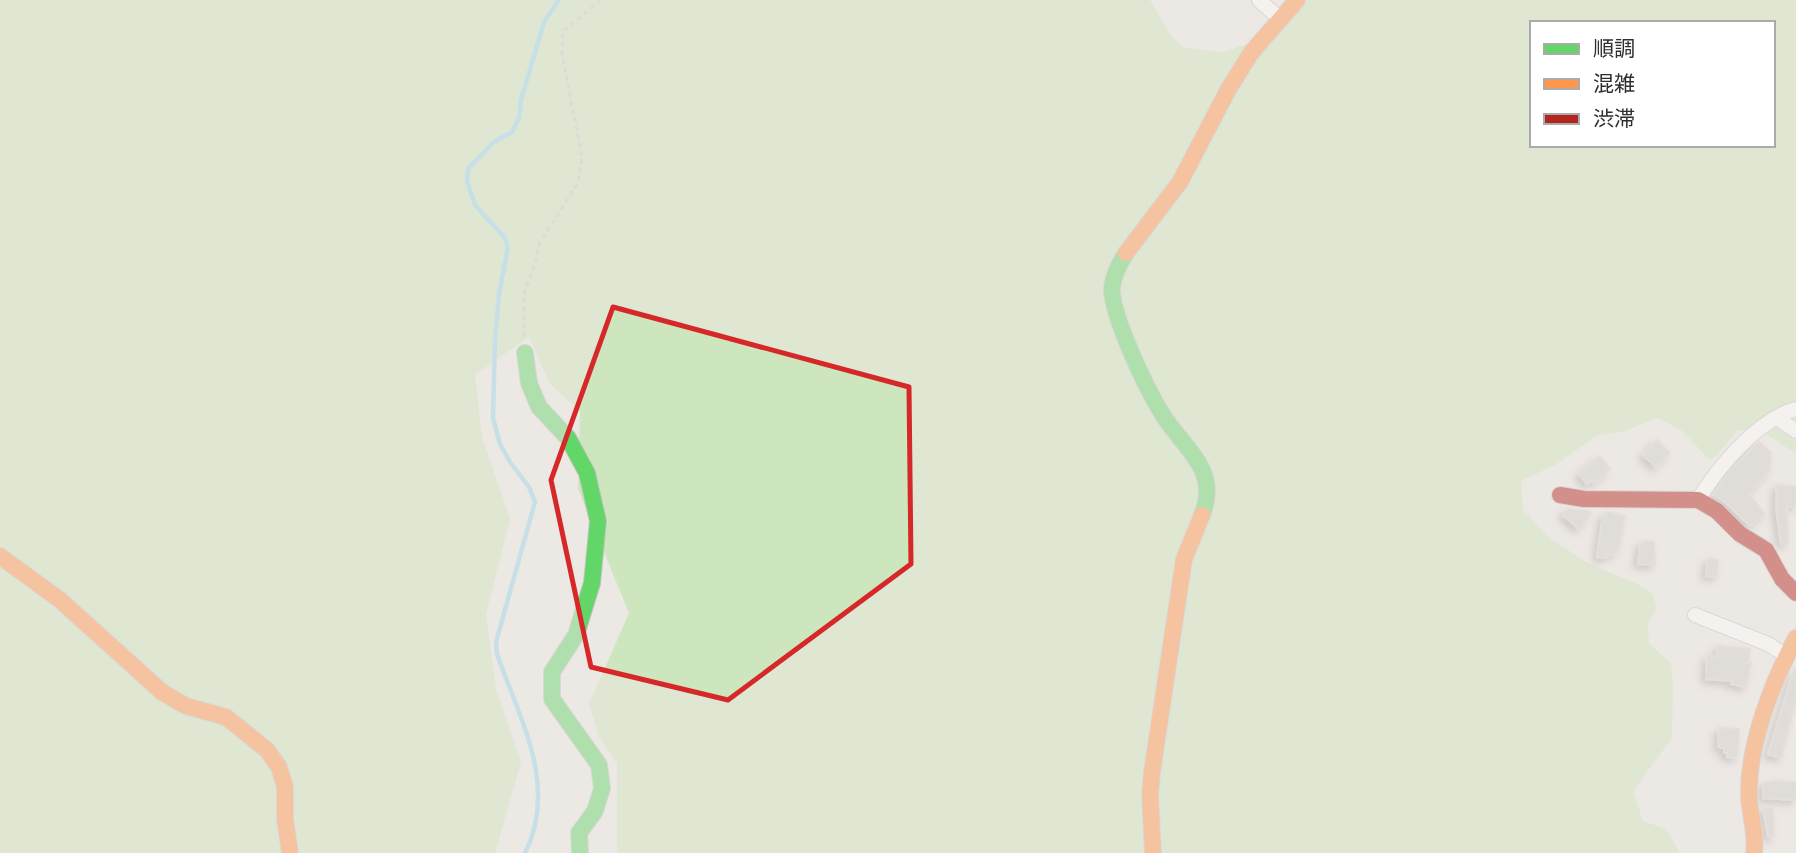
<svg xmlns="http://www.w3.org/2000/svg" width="1796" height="853" font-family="'Exo 2','Noto Sans JP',sans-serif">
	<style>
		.green { fill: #cee6be; fill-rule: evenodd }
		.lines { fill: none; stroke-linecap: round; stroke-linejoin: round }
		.stream { stroke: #99d6ec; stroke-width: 4.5 }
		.building { fill: #d1cecb; stroke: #d7d4d0; stroke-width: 2; filter: url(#shadow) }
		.street-casing { stroke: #c5c4c5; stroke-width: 16 }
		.fast-casing { stroke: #c5c4c5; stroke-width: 18 }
		.slow-casing { stroke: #c5c4c5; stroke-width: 18 }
		.jam-casing { stroke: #c5c4c5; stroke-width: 18 }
		.path { stroke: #c9c9c8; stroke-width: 2.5; stroke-dasharray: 5 3.5; stroke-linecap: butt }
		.street { stroke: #fcfcfb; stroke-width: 14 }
		.fast { stroke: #63d668; stroke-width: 16 }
		.slow { stroke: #ff974d; stroke-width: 16 }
		.jam { stroke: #b3261e; stroke-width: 16 }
		.marked { fill: none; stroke: #d62828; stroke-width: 5; stroke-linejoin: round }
	</style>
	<defs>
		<filter id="shadow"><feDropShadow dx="-4" dy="4" stdDeviation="3.5" flood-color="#0004"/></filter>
	</defs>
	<rect width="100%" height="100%" fill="#ece8e4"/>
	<path class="green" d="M0 0H1150L1171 36 1184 48 1222 52 1250 43 1285 0H1796V454L1762 431 1738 430 1716 456 1710 460 1682 431 1658 418 1622 432 1598 435 1555 465 1521 481 1523 510 1551 539 1588 563 1635 583 1651 592 1657 607 1648 624 1649 643 1671 664 1673 683 1672 738 1633 791 1643 821 1666 829 1680 853H617V763L599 737 589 704 629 613 578 489 580 411 550 384 529 337 475 375 482 437 510 519 486 615 496 689 521 762 495 853H0ZM1532 23H1773V145H1532Z"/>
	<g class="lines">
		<path class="stream" d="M525 853C559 785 519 718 497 654L496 642 535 502 529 487 510 462 500 444 493 418 495 341 499 294 508 247 504 237 475 205 467 181 468 169 494 142 512 132 519 118 521 100 544 22 559 0"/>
	</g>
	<path class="building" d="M1657 440 1670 453 1656 467 1643 455Z
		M1759 442 1771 453 1770 470 1749 494 1765 514 1750 526 1725 502 1713 495 1730 472Z
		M1600 456 1610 469 1594 483 1592 480 1587 484 1579 474Z
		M1777 485 1796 487V507L1787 506 1788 543 1781 544 1776 508Z
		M1567 509 1588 511 1591 513 1579 529 1563 515Z
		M1607 512 1625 516 1619 549H1616L1615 555 1608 554 1607 558 1597 557 1603 515H1607Z
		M1644 541 1654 542 1655 565 1638 564 1640 544 1643 545Z
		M1708 559 1718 560 1717 577 1706 576Z
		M1718 646 1750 649 1748 663H1751L1746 687 1731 684 1732 681 1706 679 1707 656 1717 657Z
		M1794 669H1796V700L1781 758 1768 754Z
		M1719 728 1739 729 1737 758 1727 757V753H1724V748L1718 747Z
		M1774 781 1796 782V800L1763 798V783Z
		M1773 807 1774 837H1768L1763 808Z"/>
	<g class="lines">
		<g class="street-casing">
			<path id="street" d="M1259 0 1280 19
				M1777 418 1796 431
				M1698 500C1718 467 1758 419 1796 409
				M1695 615 1768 644 1785 655"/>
		</g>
		<g class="fast-casing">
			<path id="fast" d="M1126 253C1120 263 1113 275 1112 288 1111 316 1150 397 1167 421 1189 453 1219 472 1202 515
				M525 353 529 383 539 407 568 438 587 473 598 521 592 583 576 635 552 672V699L599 765 602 788 595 811 579 833 580 853"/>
		</g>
		<g class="slow-casing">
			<path id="slow" d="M1126 253 1180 182 1228 90 1251 53 1297 0
				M0 556 60 600 162 692 186 706 226 717 267 750 279 767 285 787V819L290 853
				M1153 853 1150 795 1152 772 1184 559 1202 515
				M1754 853C1757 832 1749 814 1749 794 1748 745 1773 680 1796 638"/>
		</g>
		<g class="jam-casing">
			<path id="jam" d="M1560 495 1584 499 1698 500 1717 511 1740 534 1766 550 1782 579 1796 593"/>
		</g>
		<path class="path" d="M524 337V294L536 261 539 244 578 183 582 157 562 54 563 31 601 0"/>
		<use href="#street" class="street"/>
		<use href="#fast" class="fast"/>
		<use href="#slow" class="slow"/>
		<use href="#jam" class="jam"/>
	</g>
	<path d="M0 0H1796V853H0ZM613 307 909 387 911 564 728 700 591 667 551 480Z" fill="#ece8e4" fill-opacity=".55" fill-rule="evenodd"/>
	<path class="marked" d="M613 307 909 387 911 564 728 700 591 667 551 480Z"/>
	<rect x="1530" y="21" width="245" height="126" fill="#ffffff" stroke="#ababab" stroke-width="2"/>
	<rect x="1544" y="44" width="35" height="10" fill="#63d668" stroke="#ababab" stroke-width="2"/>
	<text x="1593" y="56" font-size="21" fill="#2e2e2e">順調</text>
	<rect x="1544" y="79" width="35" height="10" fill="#ff974d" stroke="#ababab" stroke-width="2"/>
	<text x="1593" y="91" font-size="21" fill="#2e2e2e">混雑</text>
	<rect x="1544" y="114" width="35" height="10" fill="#b3261e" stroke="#ababab" stroke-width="2"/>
	<text x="1593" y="126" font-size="21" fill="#2e2e2e">渋滞</text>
</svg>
